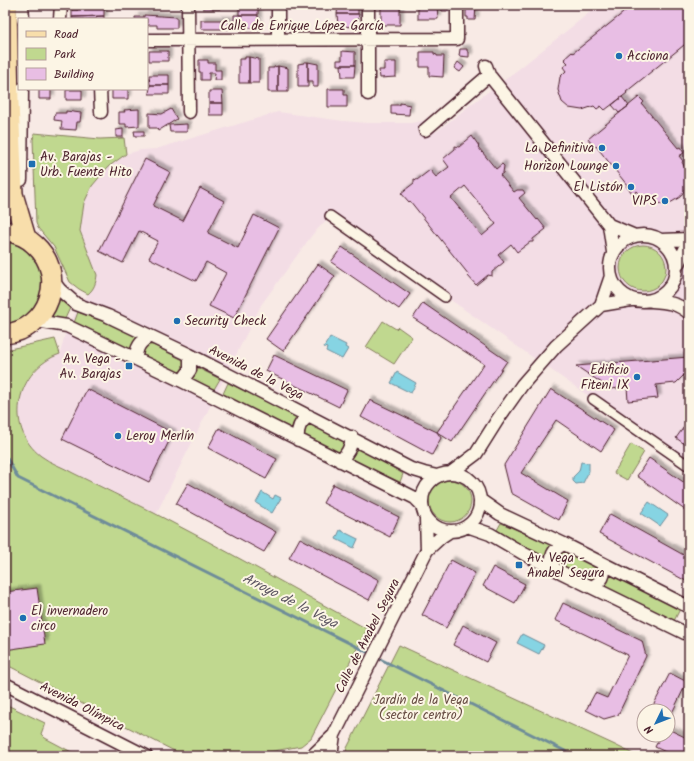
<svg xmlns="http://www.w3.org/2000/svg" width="694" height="761" font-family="Kalam,sans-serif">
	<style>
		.built { fill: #f3dde5 }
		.green { fill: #c0d88f; stroke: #857c5d }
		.water { fill: #86d4e3; stroke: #6e8c99 }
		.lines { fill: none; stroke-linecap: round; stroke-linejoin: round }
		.stream { stroke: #6e8c99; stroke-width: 3 }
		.building { fill: #e8bee4; stroke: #4a1f2b; fill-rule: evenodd; filter: url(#shadow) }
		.pedestrian-casing { stroke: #4a1f2b; stroke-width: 12 }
		.minor-casing { stroke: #4a1f2b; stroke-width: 15 }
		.primary-casing { stroke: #4a1f2b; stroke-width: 22 }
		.pedestrian { stroke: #fcf5e5; stroke-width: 9 }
		.minor { stroke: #fcf5e5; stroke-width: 12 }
		.primary { stroke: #f8deab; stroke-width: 19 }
		.poi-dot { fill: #1f6fb2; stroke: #fcf5e5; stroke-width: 1.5 }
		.labels { text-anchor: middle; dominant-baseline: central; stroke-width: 4; stroke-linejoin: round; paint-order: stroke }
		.street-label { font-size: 13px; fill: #4a1f2b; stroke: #fcf5e5 }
		.poi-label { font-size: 13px; fill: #4a1f2b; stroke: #fcf5e5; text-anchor: start }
		.park-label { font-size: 13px; fill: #684d44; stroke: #fcf5e5 }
		.water-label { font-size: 14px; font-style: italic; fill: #5c5562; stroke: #fcf5e5 }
	</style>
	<defs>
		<filter id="shadow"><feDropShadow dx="3.5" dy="-3.5" stdDeviation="1" flood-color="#0004"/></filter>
	</defs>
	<rect width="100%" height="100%" fill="#f8eae5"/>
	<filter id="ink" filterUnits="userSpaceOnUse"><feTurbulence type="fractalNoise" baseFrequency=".025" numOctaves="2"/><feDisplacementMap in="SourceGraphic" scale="8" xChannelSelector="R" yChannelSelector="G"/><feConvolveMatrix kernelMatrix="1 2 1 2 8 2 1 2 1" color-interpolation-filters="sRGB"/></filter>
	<g filter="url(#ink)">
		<path class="built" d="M599 5H689V466L330 216 312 235 261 305 156 514 41 457 24 438 19 416 18 405 20 396 25 384 37 368 50 357 60 354 67 326 88 294 92 290 97 275 80 231 84 203 92 186 108 167 126 154 141 150 156 149 278 112 343 121 368 123H411L427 120 436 132 473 103 510 76Z"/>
		<path class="green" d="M34 133 100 139 124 138 126 154 108 167 92 186 84 203 80 231 97 275C96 283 94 289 88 294L79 289 70 282 54 247 38 228 36 223 33 140Z
			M5 240C10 241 15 242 20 244 45 258 50 296 27 315 21 320 13 322 5 324Z
			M620 268a23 23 0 1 1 46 0a23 23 0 1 1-46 0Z
			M56 296 70 308 64 321 51 319 49 316Z
			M78 312 109 323 139 338 132 351 85 327 74 323Z
			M383 321 396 329 398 327 412 337 394 364 366 347Z
			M55 339 60 354C17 369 3 427 41 456 50 463 63 467 73 473 100 486 127 500 154 513 226 550 296 590 367 629L311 738 301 746 258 754 253 756H184L5 664V350Z
			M148 345H153L183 360 186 365 180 373H177L147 358 142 353 143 349Z
			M196 367 220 379 213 391 190 380 196 371Z
			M228 383 299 418 292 431 222 396Z
			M311 424 343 441 346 446 345 450 339 453 305 437 303 433 307 425Z
			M631 444 644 452 627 480 614 473Z
			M355 447 382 461 403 474 400 482 349 459 355 451Z
			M429 501a21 21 0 1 1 42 0a21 21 0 1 1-42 0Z
			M501 523 552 545 546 558 523 547 497 530Z
			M562 552H565L594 566 597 568 600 574 592 581 558 565 556 556Z
			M609 574 680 609 673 623 603 587 608 581Z
			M399 645 615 745 637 756H345L347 748Z
			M5 704 45 723 41 734 45 738 79 756H5Z"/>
		<path class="water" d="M330 337 346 345 345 347 348 349 342 359 326 351 327 348 324 347Z
			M397 372 416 383 411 393 391 383Z
			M581 462 589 463V471L583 483 576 484 573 481V477L579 471Z
			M262 492 273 499 275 495 281 498 272 513 256 503Z
			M649 502 668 515 660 526 641 513Z
			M340 530 358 539 354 548 336 539Z
			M522 634 544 645 539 654 517 643Z"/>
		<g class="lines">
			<path class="stream" d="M5 455 18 478 371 654
				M376 657 575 756"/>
		</g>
		<path class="building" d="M78 5H104V16L72 17V10H78Z
			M203 5H220V9H203Z
			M239 5H258V15H239Z
			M338 5H354V8L358 9V14H337Z
			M418 5H437L438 19H418Z
			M441 5H452V11H442Z
			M466 5H476L475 20H468V17H466Z
			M633 5H689V41L626 92 627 93 605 110 601 106 597 109 594 106 582 110 569 108 562 102 558 90 560 77 566 71 563 67 568 63 564 59 572 52 573 53Z
			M381 7H400V25H381Z
			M337 14H359L358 20H355L354 27 338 26Z
			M144 15 177 17V28H157V25H148L147 28V19H135V17H144Z
			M234 15H258V28H238L239 23H234Z
			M104 16V19H72V17Z
			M201 20H229V29H201Z
			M460 49H467V51L469 52V57L459 56Z
			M149 51H168V61H149Z
			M342 51 355 52V65H337V60H342Z
			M420 52H434V54L437 55V56H444L443 77 429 76V67H420Z
			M245 57H249V83H239V59H245Z
			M249 57 259 59V83H249Z
			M199 60H208V63H215V70H221V80H214L215 73H209V80H201V72H199Z
			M304 62H308V87H298V64L304 63Z
			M308 62 318 64V87H313V81H308Z
			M384 62H396V77L380 78 379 70H384Z
			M458 62 464 67 460 72 454 68Z
			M341 65H355L354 77H342Z
			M278 66 288 68V92H278Z
			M278 66V92H268V68H274V67Z
			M149 75H169V85H150Z
			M150 85H169V94H149Z
			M112 89H128V99H112Z
			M328 89H344V95H347V107H328Z
			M39 90H51V99H39Z
			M66 90H82V100H66Z
			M209 91H222L223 103H209Z
			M622 97 629 106 619 113 612 105Z
			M639 97 644 102 642 104 678 148 680 147 684 153 679 156 683 161 682 162 687 172 688 178 686 188 680 197 670 203 661 204 654 202 641 195 637 191 633 194 626 186 627 185 596 146 594 147 588 139Z
			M209 103H223V115H209Z
			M400 103 410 105 409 115 391 114V105H400Z
			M139 109V126L126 127V124H119V112H125L124 110Z
			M171 109 177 119 158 131 157 128H149V113L162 114Z
			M66 111 81 113 80 122H77L76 130 61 129 62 121 54 120 55 113H66Z
			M187 124V132H170L169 125Z
			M123 129V137H116V130Z
			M134 131H144V136H135Z
			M472 136 479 146 478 147 496 169 502 164 504 166 503 173 500 175 514 192 517 190H523L525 193 519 198 537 220 538 219 546 229 533 239V242H530L517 252 511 244 498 255 504 262 492 272V276L488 275 476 285 468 276 469 275 410 201 409 202 401 193 414 183V179L417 180 430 170 436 177 449 167 443 159 455 149V146L459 147ZM465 186 496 224 482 236 451 198Z
			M145 159 170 172 153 206 183 221 200 188 224 201 208 233 238 248 254 215 279 228 234 318 209 306 226 273 206 262 196 281 149 258 158 241 139 231 123 263 99 251Z
			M342 247 410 294 399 309 331 262Z
			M318 264 335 276 283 351 266 339Z
			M423 303 507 361 452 442 437 432 484 364 413 318Z
			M274 355 347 390 339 407 266 371Z
			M689 357V370L676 383 656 385 658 398 628 401 627 387 611 389 576 366Z
			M87 389 173 433 149 482 62 439Z
			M551 389 614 430 601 451 556 420 521 473 568 501 559 520 511 493 504 465Z
			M370 400 437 432 441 438 432 455 361 417Z
			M689 420V447L676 438Z
			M219 428 277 459 266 479 208 448Z
			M649 458 689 486V513L637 476Z
			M188 483 276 532 264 552 176 504Z
			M333 484 399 517 390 537 323 503Z
			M610 514 689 558V575L686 581 599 534Z
			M300 538 379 580 369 600 289 558Z
			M451 560 475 573 446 628 422 615Z
			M493 567 525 584 515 603 483 586Z
			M37 588 45 644 5 650V592Z
			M563 603 642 641 646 656 618 715 604 719 586 710 595 693 607 698 628 655 555 620Z
			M463 625 496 643 486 662 453 645Z
			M670 673 687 682 671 715 668 714V711H663L653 706Z
			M668 729 689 739V756H674L655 747 661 735H668Z"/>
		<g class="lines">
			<g class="pedestrian-casing">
				<path id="pedestrian" d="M330 216 445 297
					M593 399 689 466"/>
			</g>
			<g class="minor-casing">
				<path id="minor" d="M22 5 23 19
					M188 5 189 112
					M278 5V40
					M368 5V94
					M60 19 61 5
					M147 40 457 39V5
					M489 75 609 225 613 252
					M100 89 101 112
					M425 130 489 75 486 66
					M21 180 22 89
					M609 225 635 236
					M610 268a33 33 0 1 1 66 0a33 33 0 1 1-66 0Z
					M661 240 689 239
					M677 266 689 241
					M52 280 60 290 76 304 108 316 190 355 411 469 424 473 437 476
					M652 301C666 302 678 303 689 313
					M601 305 631 300
					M36 321 67 326 182 381 415 498 421 504
					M136 359C136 347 140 342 150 336
					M182 381 190 370V355
					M298 440C297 428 300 422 309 416
					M340 461C347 454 351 448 352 437
					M452 472 476 454 498 419 522 385 556 346 601 305 611 276
					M422 502a29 29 0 1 1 58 0a29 29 0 1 1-58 0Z
					M480 500 500 514 564 544 689 607
					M426 518 427 550
					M467 526 490 534 526 555 689 635
					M554 568C549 557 553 549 564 544
					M592 587C602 581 606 576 603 564
					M5 684 146 756
					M312 756 334 735
					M331 756 334 735 427 550 441 537 450 531"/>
			</g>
			<g class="primary-casing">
				<path id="primary" d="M7 5 9 103 13 194 26 238
					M5 231C16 233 27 237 35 245 68 275 49 330 5 334"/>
			</g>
			<use href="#pedestrian" class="pedestrian"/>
			<use href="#minor" class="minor"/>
			<use href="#primary" class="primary"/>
		</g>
	</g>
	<g class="poi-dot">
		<circle cx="619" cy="56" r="4"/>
		<circle cx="602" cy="148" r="4"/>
		<rect x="28" y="160" width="8" height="8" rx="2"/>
		<circle cx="616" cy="166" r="4"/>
		<circle cx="631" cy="187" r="4"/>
		<circle cx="665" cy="201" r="4"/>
		<circle cx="177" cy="321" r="4"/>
		<rect x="125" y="362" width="8" height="8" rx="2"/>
		<circle cx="637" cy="377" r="4"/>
		<circle cx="118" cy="436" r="4"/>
		<rect x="515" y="561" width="8" height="8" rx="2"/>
		<circle cx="23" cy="618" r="4"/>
	</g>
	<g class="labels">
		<g class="street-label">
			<text x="302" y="26">Calle de Enrique López García</text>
			<text transform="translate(256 373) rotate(27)">Avenida de la Vega</text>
			<text transform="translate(368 636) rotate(-63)">Calle de Anabel Segura</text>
			<text transform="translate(82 707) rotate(27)">Avenida Olímpica</text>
		</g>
		<g class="poi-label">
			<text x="627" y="56">Acciona</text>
			<text x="594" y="148" text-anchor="end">La Definitiva</text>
			<text x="40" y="157">Av. Barajas -<tspan x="40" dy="15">Urb. Fuente Hito</tspan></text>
			<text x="608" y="166" text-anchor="end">Horizon Lounge</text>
			<text x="623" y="187" text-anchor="end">El Listón</text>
			<text x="657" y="201" text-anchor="end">VIPS</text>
			<text x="185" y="321">Security Check</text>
			<text x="121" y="359" text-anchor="end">Av. Vega -<tspan x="121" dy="15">Av. Barajas</tspan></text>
			<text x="629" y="370" text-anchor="end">Edificio<tspan x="629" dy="15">Fiteni IX</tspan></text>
			<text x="126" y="436">Leroy Merlín</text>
			<text x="527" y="558">Av. Vega -<tspan x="527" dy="15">Anabel Segura</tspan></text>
			<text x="31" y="611">El invernadero<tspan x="31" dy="15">circo</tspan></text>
		</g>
		<g class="park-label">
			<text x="421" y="700">Jardín de la Vega<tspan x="421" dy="15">(sector centro)</tspan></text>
		</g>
		<g class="water-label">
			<text transform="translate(290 601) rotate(27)">Arroyo de la Vega</text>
		</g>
	</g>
	<rect width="694" height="761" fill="none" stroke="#fcf5e5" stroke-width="20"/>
	<rect x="10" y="10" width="674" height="741" fill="none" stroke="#4a1f2b" stroke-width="1.5" filter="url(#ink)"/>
	<rect x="18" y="18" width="130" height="72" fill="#fcf5e5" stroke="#b59f9b"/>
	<rect x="26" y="31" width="20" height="6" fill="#f8deab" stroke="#b59f9b"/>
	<text x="54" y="38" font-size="12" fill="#4a1f2b">Road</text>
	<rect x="26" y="48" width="20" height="12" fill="#c0d88f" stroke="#b59f9b"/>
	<text x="54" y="58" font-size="12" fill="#4a1f2b">Park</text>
	<rect x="26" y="68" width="20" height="12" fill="#e8bee4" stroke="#b59f9b"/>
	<text x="54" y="78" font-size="12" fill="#4a1f2b">Building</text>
	<g transform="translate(656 723) rotate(227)"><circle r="19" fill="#fcf5e5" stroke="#b59f9b"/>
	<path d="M0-3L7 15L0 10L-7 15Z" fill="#1f6fb2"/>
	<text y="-6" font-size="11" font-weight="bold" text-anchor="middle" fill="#4a1f2b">N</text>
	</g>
</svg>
